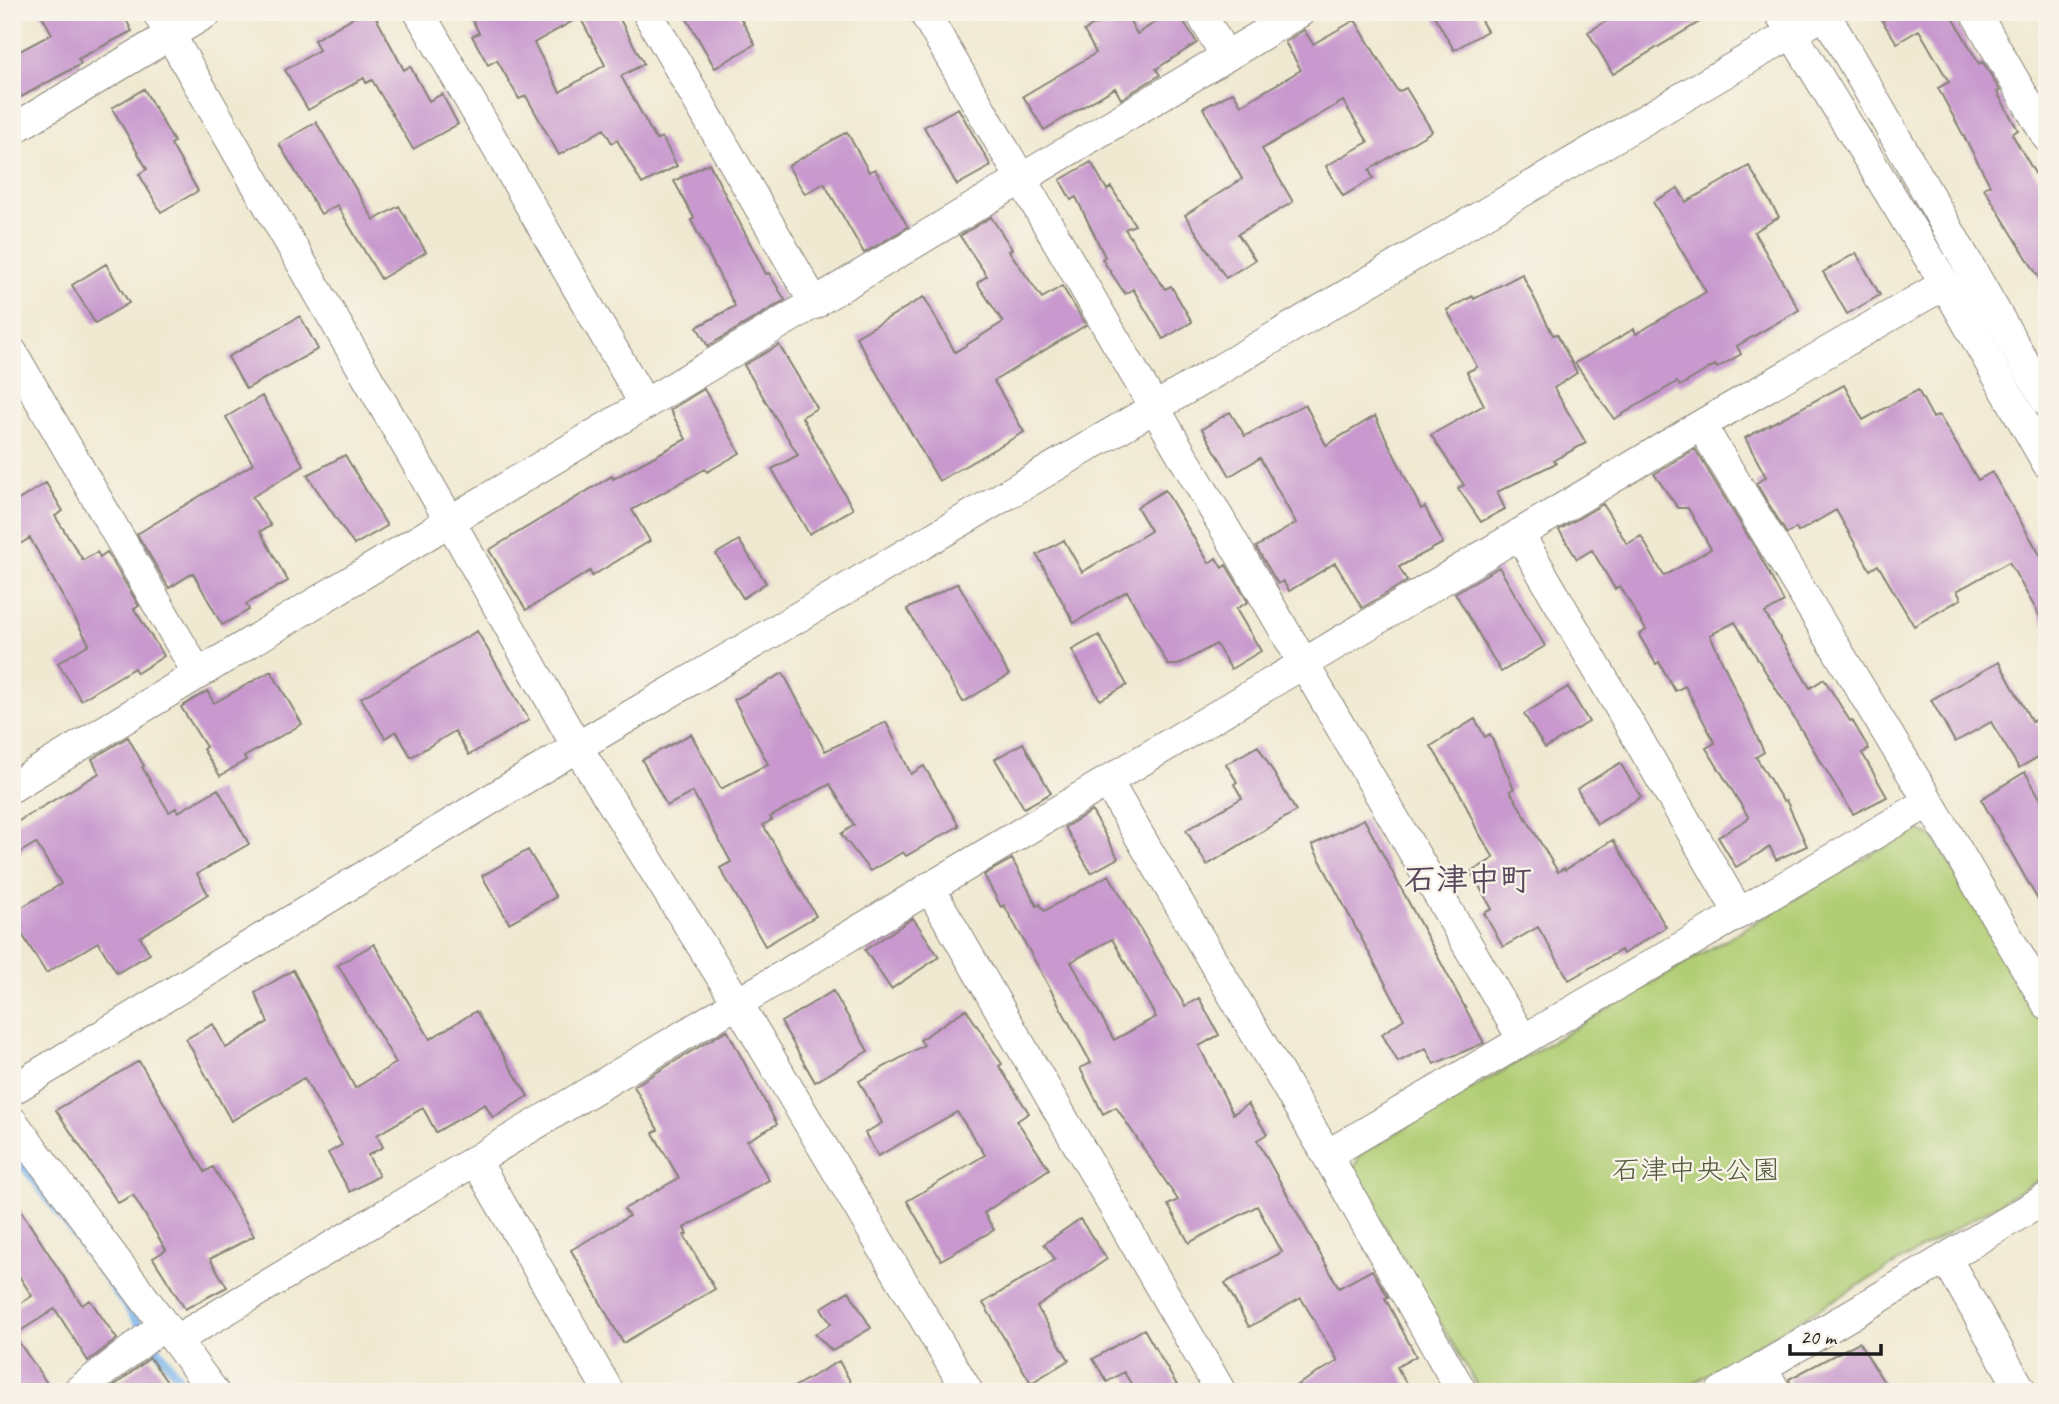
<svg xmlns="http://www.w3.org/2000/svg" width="2059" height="1404" font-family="Caveat,'Klee One',sans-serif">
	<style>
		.green { fill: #b1ce75; stroke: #667548; stroke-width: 2 }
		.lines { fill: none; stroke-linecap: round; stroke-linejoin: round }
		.stream { stroke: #7eb5ed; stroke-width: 9 }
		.building { fill: #c898ce; fill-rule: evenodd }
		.minor-casing { stroke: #868277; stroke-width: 32 }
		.minor { stroke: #fff; stroke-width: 30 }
		.labels { text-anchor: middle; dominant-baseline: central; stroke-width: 5; stroke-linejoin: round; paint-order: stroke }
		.park-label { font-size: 28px; fill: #505a3b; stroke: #f7f3e8 }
		.quarter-label { font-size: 32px; font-weight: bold; fill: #58475a; stroke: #f7f3e8 }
	</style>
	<rect width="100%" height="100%" fill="#f7f3e8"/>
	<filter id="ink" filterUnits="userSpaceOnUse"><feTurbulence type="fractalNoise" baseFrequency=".0143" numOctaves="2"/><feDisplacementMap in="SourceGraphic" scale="14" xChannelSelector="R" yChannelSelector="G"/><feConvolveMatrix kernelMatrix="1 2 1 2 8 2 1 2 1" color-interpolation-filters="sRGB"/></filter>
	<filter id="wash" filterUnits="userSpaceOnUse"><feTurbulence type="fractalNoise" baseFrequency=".00686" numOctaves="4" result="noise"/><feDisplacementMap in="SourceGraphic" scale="28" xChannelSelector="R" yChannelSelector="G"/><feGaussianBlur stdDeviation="1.57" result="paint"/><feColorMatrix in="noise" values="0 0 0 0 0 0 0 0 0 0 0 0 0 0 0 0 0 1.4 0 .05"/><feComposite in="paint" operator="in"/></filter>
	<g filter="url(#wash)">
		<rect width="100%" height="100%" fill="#f0e9d2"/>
		<path class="green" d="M1914 829 1933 836 2047 1030V1175L1677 1392H1481L1353 1174 1359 1155Z"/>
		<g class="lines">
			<path class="stream" d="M12 1149 189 1392"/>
		</g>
		<g id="blocks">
			<path class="building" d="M40 12H122L132 31 78 59 81 64 12 102V55L52 34Z
				M363 12H373L404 70 410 66 429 101 442 94 458 124 413 149 372 80 366 83 364 78 308 110 285 70 319 50 314 40Z
				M468 12H616L644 64 621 76 656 140 662 137 677 166 642 184 617 140 612 143 604 129 559 155 526 96 519 99 497 60 488 65 472 36 479 33ZM580 17 605 65 560 92 534 43Z
				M683 12H737L755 44 715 68Z
				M1117 12H1125L1137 34 1171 12H1178L1197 43 1156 69 1160 75 1121 99 1115 88 1044 130 1023 96 1096 53 1084 31Z
				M1432 12H1476L1487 31 1454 50Z
				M1622 12H1716L1613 74 1588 32Z
				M1896 12H1950L1979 64 1983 62 2000 91 1997 92 2018 130 2012 134 2047 194V291L1984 188 1990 185 1938 88 1949 82 1919 30 1897 43 1882 21Z
				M1355 20 1398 92 1406 88 1432 131 1369 170 1373 178 1343 196 1326 166 1368 142 1343 101 1262 149 1293 202 1238 234 1255 260 1226 278 1185 215 1242 179 1203 108 1233 92 1241 105 1301 70 1285 42 1304 30 1313 44Z
				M144 89 174 142 171 144 198 191 161 212 139 174 147 169 112 108Z
				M958 108 991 166 957 185 924 127Z
				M316 122 374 220 399 206 426 252 381 279 337 205 321 214 279 144Z
				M847 132 869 172 875 169 908 227 864 253 824 183 805 194 788 166Z
				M1091 162 1107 190 1111 187 1135 225 1125 229 1165 289 1171 286 1192 322 1163 339 1133 289 1125 294 1102 259 1105 257 1076 197 1071 200 1060 180Z
				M709 163 766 274 769 273 785 300 708 346 697 327 735 306 691 220 694 218 674 181Z
				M1749 166 1779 217 1754 232 1799 310 1737 346 1741 354 1717 368 1715 365 1680 386 1677 382 1614 419 1575 363 1634 329 1636 334 1706 292 1653 202 1678 188 1686 202Z
				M991 217 1012 249 1009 251 1042 298 1062 286 1086 325 994 381 1024 432 939 481 856 337 924 297 955 352 1003 322 977 283 987 276 960 236Z
				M1856 253 1880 295 1847 314 1823 272Z
				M106 264 129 303 95 323 72 285Z
				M1522 274 1553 335 1557 334 1577 373 1554 388 1586 443 1554 460 1556 463 1497 492 1505 509 1481 522 1458 488 1464 485 1431 435 1484 405 1467 372 1477 367 1447 310 1473 296 1474 299Z
				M300 316 318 349 246 389 228 357Z
				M779 345 817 408 802 417 853 509 809 534 772 469 798 455 744 365Z
				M1844 385 1863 420 1918 390 1933 418 1939 415 1978 480 1992 472 2047 567V629L2009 562 1957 591 1961 599 1914 626 1878 565 1870 570 1836 510 1798 532 1796 528 1787 534 1756 483 1766 477 1745 438Z
				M704 389 740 453 707 472 705 469 632 510 650 541 592 576 590 571 526 610 489 550 612 476 613 479 686 439 670 410Z
				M262 396 304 466 252 497 271 526 260 531 288 581 246 604 249 610 222 625 193 573 169 588 137 534 253 464 226 417Z
				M1305 404 1326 445 1375 416 1421 509 1425 507 1443 543 1399 567 1407 581 1362 608 1335 563 1289 591 1283 581 1278 584 1256 547 1296 523 1260 458 1230 476 1202 429 1230 412 1245 436Z
				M1695 449 1760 556 1784 602 1765 613 1810 688 1824 679 1850 721 1852 720 1869 749 1862 753 1887 797 1853 814 1735 622 1710 635 1764 752 1756 757 1783 801 1786 800 1807 846 1776 860 1770 847 1736 867 1718 837 1749 818 1706 748 1715 743 1685 686 1675 691 1659 662 1656 664 1639 635 1646 630 1620 586 1615 589 1592 550 1577 559 1559 530 1603 504 1627 544 1641 536 1664 576 1711 549 1688 508H1678L1654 474Z
				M345 455 387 526 354 545 307 475Z
				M46 483 63 511 55 516 83 560 97 552 100 557 107 552 139 606 134 609 164 656 137 673 134 668 81 700 58 663 89 644 30 538 12 549V504Z
				M1165 490 1209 563 1216 558 1222 568 1226 565 1248 602 1236 609 1261 651 1231 669 1216 644 1178 665H1168L1127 591 1074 623 1037 555 1064 540 1082 572 1151 531 1137 507Z
				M739 540 766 583 743 598 716 554Z
				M1499 567 1545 646 1501 672 1455 593Z
				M958 583 1009 675 963 702 907 609Z
				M477 631 529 720 469 755 455 731 411 757 396 731 385 738 361 698Z
				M1099 635 1127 685 1100 700 1072 650Z
				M1999 662 2032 722 2034 720 2047 742V752L2019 768 1991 722 1955 742 1931 700Z
				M271 671 302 724 244 757 246 760 220 776 203 749 206 747 181 707 207 691 214 703Z
				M783 673 825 751 886 722 911 774 924 766 959 826 906 856 903 852 870 871 841 834 854 825 830 784 770 817 772 820 763 825 816 916 765 946 720 868 731 862 693 792 667 806 642 760 691 734 721 789 768 764 734 700Z
				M1568 687 1589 722 1545 748 1524 714Z
				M1475 719 1485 737 1490 734 1514 789 1510 791 1558 872 1564 868 1565 870 1613 840 1666 927 1623 954 1621 950 1569 980 1538 927 1503 947 1484 913 1492 909 1471 872 1494 858 1477 830 1462 797 1431 746Z
				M128 737 144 766 142 767 169 812 176 808 178 812 218 789 249 844 197 874 208 894 140 937 150 954 117 973 98 942 46 973 12 918V913L61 884 36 843 12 857V825L99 773 92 759Z
				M1023 743 1051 793 1024 808 995 759Z
				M1258 746 1296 811 1207 865 1186 830 1242 798 1234 784 1237 782 1226 764Z
				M1620 763 1641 797 1597 824 1577 789Z
				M2025 772 2047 810V916L1981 799Z
				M1092 811 1118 858 1091 873 1065 827Z
				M1364 819 1484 1043 1434 1064 1426 1048 1398 1062 1382 1034 1404 1019 1312 845Z
				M528 850 556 897 509 923 482 876Z
				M1012 859 1037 906 1040 904 1044 911 1109 875 1185 1006 1199 998 1219 1035 1199 1046 1233 1114 1248 1104 1267 1134 1257 1140 1339 1288 1372 1270 1388 1297 1385 1298 1416 1356 1397 1367 1411 1392H1285L1338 1361 1301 1298 1249 1327 1225 1283 1282 1252 1257 1206 1189 1243 1168 1205 1178 1200 1116 1107 1103 1114 1080 1068 1091 1063 1004 905 1001 907 984 875ZM1112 939 1156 1017 1114 1040 1071 962Z
				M913 918 939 957 891 989 865 950Z
				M374 944 430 1039 476 1011 528 1096 493 1118 485 1104 436 1132 423 1108 377 1135 383 1147 368 1155 379 1176 350 1192 328 1153 342 1145 304 1078 231 1121 186 1039 213 1024 226 1048 268 1022 255 993 293 970 355 1088 396 1063 338 965Z
				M833 991 868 1051 815 1082 781 1022Z
				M966 1009 1002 1064 999 1066 1029 1113 1017 1121 1049 1169 984 1213 994 1230 941 1260 907 1201 985 1155 957 1112 878 1156 865 1133 882 1123 859 1081 924 1045 920 1040Z
				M727 1030 777 1124 747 1141 769 1180 684 1228 687 1234 684 1235 715 1289 623 1343 571 1250 629 1216 624 1209 679 1178 653 1133 658 1130 634 1086Z
				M139 1061 205 1172 213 1167 254 1236 210 1259 227 1287 185 1309 153 1258 166 1250 133 1195 118 1203 56 1110Z
				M12 1197 82 1305 90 1300 117 1339 88 1361 55 1309 14 1335 53 1392H12V1309L32 1296 12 1265Z
				M1080 1219 1107 1259 1037 1307 1069 1360 1031 1383 983 1303 1055 1259 1044 1244Z
				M849 1291 871 1328 832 1351 815 1334 831 1324 821 1308Z
				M1144 1329 1181 1392H1136L1124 1372 1107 1382 1093 1359Z
				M1859 1342 1890 1392H1793L1789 1379Z
				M150 1358 174 1392H106Z
				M839 1361 856 1392H785Z"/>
		</g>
	</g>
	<g filter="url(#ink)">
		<use href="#blocks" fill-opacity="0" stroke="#868277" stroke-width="2"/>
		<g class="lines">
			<g class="minor-casing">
				<path id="minor" d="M157 12 450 521 577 747 737 1002 968 1392
					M419 12 645 405
					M647 12 815 304
					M924 12 1523 1040
					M1200 12 1225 55
					M1779 12 1945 284 2047 463
					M1824 12 2047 402
					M1975 12 2047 137
					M12 130 208 12
					M12 352 198 674
					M1701 425 1929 802 2047 1004
					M1519 534 1739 913
					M1107 781 1327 1155 1462 1392
					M12 787 450 521 1300 12
					M929 887 1221 1392
					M12 1090 577 747 1828 12
					M12 1121 214 1392
					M1327 1155 1929 802
					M476 1161 609 1392
					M1946 1258 2022 1392
					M176 1340 1701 425 1945 284
					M1762 1367 1776 1392
					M77 1392 164 1325
					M1721 1392 2047 1198"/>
			</g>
			<use href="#minor" class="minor"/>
		</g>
	</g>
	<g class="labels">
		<g class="park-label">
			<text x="1696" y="1169">石津中央公園</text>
		</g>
		<g class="quarter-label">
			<text x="1468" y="879">石津中町</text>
		</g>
	</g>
	<rect width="2059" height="1404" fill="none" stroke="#f7f3e8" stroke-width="42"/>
	<path d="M1790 1344v10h91v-10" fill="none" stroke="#1c1c1c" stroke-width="3.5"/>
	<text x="1800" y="1344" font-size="21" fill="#1c1c1c" stroke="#f7f3e8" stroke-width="5" paint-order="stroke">20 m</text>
</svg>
